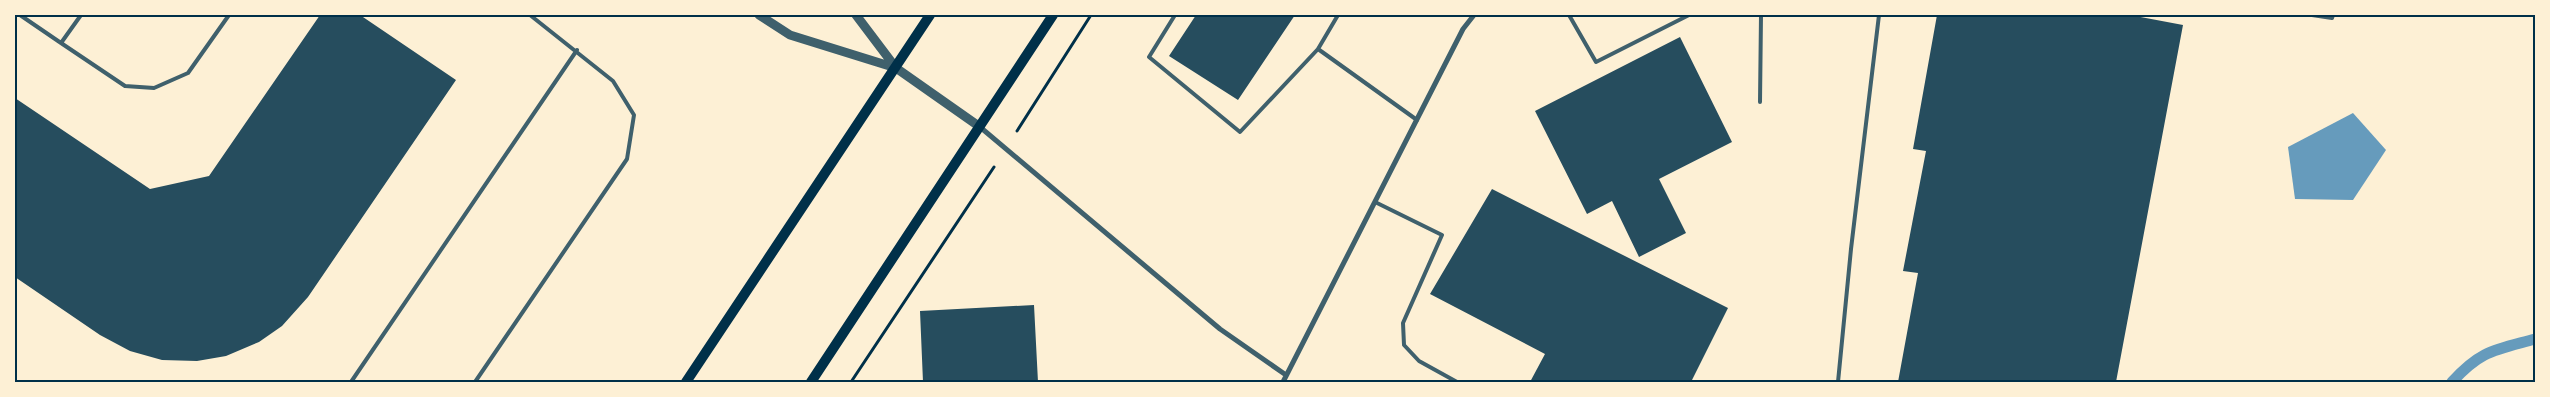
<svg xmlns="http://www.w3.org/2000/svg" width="2550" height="397" font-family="Lato,sans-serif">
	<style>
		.water { fill: #669bbc }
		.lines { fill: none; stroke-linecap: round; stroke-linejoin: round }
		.stream { stroke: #669bbc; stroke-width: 11 }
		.building { fill: #264d5e }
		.path { stroke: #003049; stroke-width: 3 }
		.service { stroke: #3f606c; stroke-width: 4 }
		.minor { stroke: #3f606c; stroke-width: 5 }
		.tertiary { stroke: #3f606c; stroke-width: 9 }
		.secondary { stroke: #003049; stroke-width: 10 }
		.neatline { fill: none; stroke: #003049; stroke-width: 2 }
	</style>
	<rect width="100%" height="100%" fill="#fdf0d5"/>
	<path class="water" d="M2353 113 2386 150 2353 200 2295 199 2288 147Z"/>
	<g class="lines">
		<path class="stream" d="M2452 382C2481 350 2495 350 2535 339"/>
	</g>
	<path class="building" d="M320 15H360L456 80 308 297 282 326 259 342 226 356 197 361 162 360 130 351 100 335 15 277V98L150 189 209 176Z
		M1196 15H1295L1238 100 1169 56Z
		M1937 15H2130L2183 25 2116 382H1898L1918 273 1903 271 1926 151 1913 149Z
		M1680 37 1732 142 1659 179 1686 233 1639 257 1612 201 1587 214 1535 111Z
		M1492 189 1728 308 1691 382H1530L1545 354 1430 294Z
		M1034 305 1038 382H923L920 311Z"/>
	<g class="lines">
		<path class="path" d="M1017 131 1091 15
			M851 382 994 167"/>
		<path class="service" d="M20 15 61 43 81 15
			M1175 15 1149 57 1240 132 1318 49 1338 15
			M1569 15 1596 62 1689 15
			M2312 15 2332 18 2333 15
			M61 43 125 86 154 88 188 73 229 15
			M1318 49 1417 120
			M1760 102 1761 15
			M1375 202 1442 235 1403 323 1404 345 1419 361 1457 382
			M351 382 577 50
			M475 382 627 159 634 115 613 81 530 15
			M1838 382 1851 249 1879 15"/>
		<path class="minor" d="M980 127 1220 329 1286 375
			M1283 382 1463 29 1474 15"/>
		<path class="tertiary" d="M759 15 790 35 896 68 980 127
			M856 15 896 68"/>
		<path class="secondary" d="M686 382 930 15
			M811 382 1053 15"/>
	</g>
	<rect width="2550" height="397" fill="none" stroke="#fdf0d5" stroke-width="32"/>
	<rect x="16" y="16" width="2518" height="365" class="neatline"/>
</svg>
